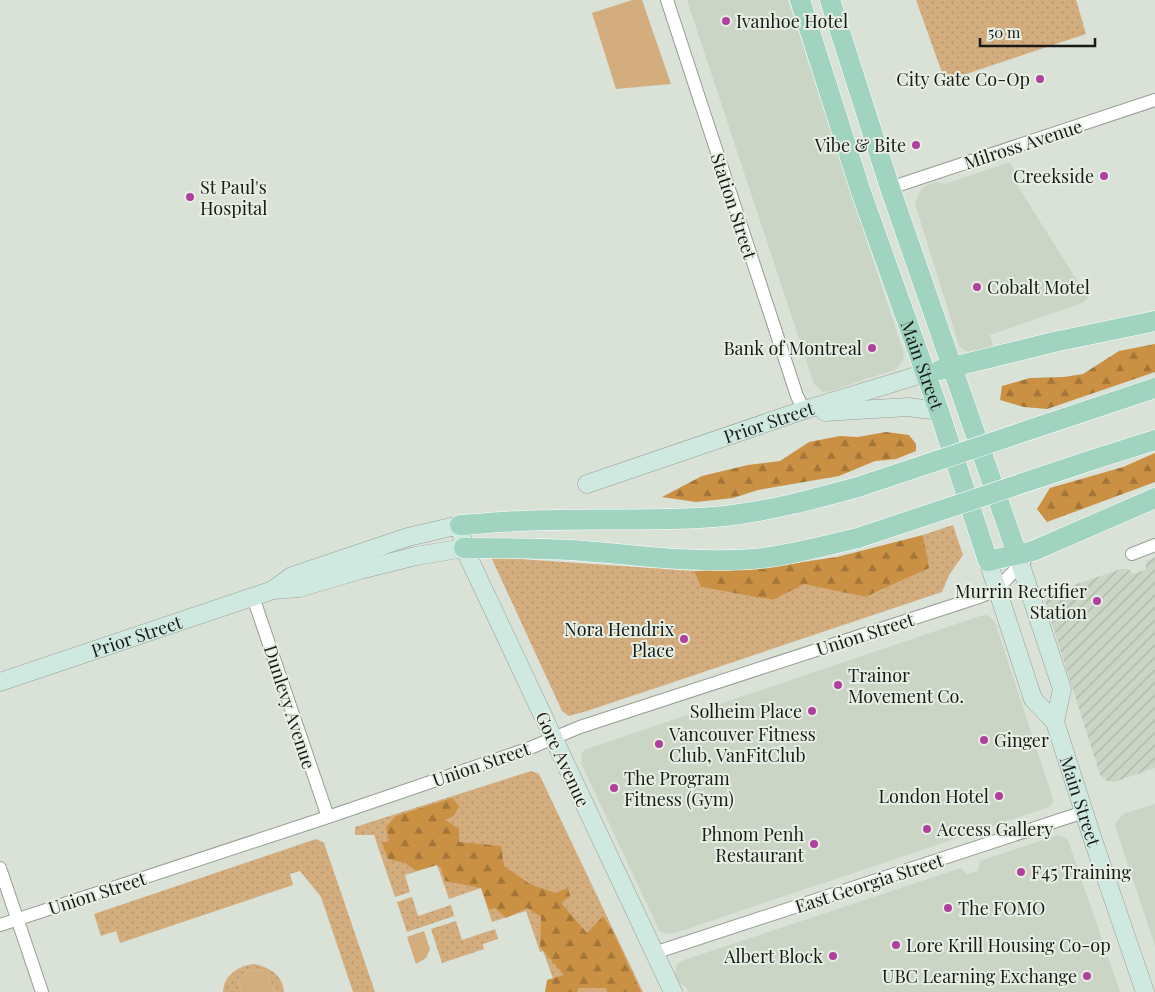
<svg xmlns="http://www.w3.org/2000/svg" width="1155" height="992" font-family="'Playfair Display',serif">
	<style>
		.built { fill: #cad5c5 }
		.industrial { fill: url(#industrial-furrows) }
		.grass { fill: url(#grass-dots) }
		.forest { fill: url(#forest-firs) }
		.green { fill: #d4ad7e }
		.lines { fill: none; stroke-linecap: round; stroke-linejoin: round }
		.street-casing { stroke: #979e95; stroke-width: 14 }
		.secondary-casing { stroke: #979e95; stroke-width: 19 }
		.primary-casing { stroke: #fff; stroke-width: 21 }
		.street { stroke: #fff; stroke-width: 12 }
		.secondary { stroke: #d0e9e0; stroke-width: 18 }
		.primary { stroke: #a1d3c1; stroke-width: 20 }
		.primary-bridge-casing { stroke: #fff; stroke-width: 21; stroke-linecap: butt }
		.primary-bridge { stroke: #a1d3c1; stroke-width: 20 }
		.poi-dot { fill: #af409e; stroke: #e7efe4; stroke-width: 2 }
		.labels { text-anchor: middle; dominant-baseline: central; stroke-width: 4; stroke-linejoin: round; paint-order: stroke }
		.poi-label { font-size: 18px; fill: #181a17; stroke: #e7efe4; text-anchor: start }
		.street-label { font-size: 18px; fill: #181a17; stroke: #e7efe4 }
	</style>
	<defs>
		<pattern id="industrial-furrows" width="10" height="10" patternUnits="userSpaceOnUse" patternTransform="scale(1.25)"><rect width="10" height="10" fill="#cad5c5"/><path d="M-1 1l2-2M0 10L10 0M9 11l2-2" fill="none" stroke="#adb6a8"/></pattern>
		<pattern id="grass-dots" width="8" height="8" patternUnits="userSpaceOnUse" patternTransform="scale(1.25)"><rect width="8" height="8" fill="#d4ad7e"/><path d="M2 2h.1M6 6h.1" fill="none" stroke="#b5946c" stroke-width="1.8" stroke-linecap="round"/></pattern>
		<pattern id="forest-firs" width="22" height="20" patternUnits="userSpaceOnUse" patternTransform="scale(1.25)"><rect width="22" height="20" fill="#ca9044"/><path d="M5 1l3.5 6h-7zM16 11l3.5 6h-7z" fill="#a37538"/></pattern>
	</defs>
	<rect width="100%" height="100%" fill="#dae1d7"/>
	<path class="built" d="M687 0H788L903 351 904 358 897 369 830 391 823 392 814 384Z
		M1010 162 1016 174 1019 188 1088 298 1082 303 990 335 994 350 972 353 963 349 959 345 916 207 915 202 921 190 927 185 936 182 945 184Z
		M987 615 995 622 1052 796 1053 802 1049 807 675 933 666 934 659 930 581 763 582 753 584 750 980 616Z
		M1155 804V946L1115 826 1117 821 1123 814Z
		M1058 835 1067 839 1069 843 1120 992H689L685 986 679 983 675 974 677 964 684 960 961 868 967 874 978 871 980 861Z"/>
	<path class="industrial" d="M1155 557V768L1114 782 1107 781 1100 775 1044 598 1048 594 1121 569H1128L1133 574 1145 570 1147 561Z"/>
	<path class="grass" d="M916 0H1076L1086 34 945 81Z
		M953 525 963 555 949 575 942 592 587 711 569 716 562 711 491 557 694 571 702 587 773 600 804 583 867 597 928 568 923 535Z
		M531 771 539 774 643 992H558L543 951 540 952 526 911 492 922 481 888 449 899 437 865 405 875 410 892 395 897 374 835H355V827Z
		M316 839 324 843 375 992H353L321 897 300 871 290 874 293 885 120 943 116 931 101 936 94 914Z
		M412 897 418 916 451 905 454 916 407 932 397 902Z
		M456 921 462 940 495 929 498 939 483 944 484 949 442 963 431 929Z
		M254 964C269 967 283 975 284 992H274L266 971 250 970 238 980 241 992H223C224 975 238 966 254 964Z"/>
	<path class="forest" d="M1155 344V372L1047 409 1024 407 1000 400 1002 386 1030 378 1064 377 1083 374 1119 351Z
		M886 432 909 435 916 444V451L896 459 875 461 839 476 758 490 733 498 696 502 662 497 702 476 748 465 780 461 809 442 840 436 858 437Z
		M1155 453V482L1047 522 1037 509 1050 488 1123 467Z
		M923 535 929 568 866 597 804 584 773 600 701 587 694 571 768 567 837 557Z
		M452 798 459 806 454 816 445 820 459 829V842L501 846 504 866 530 884 555 893 568 888 570 896 561 903 587 933 603 916 612 930 641 992H607L606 988H579L577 992H545L547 980 564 975 540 947 541 917 527 908 506 918 495 908 489 910 481 888 445 881 441 868 437 865 416 871 405 863 388 859 382 843 389 841 386 827 396 816Z"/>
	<path class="green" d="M632 0H642L671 84 616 89 592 13Z
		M424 931 430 949 426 958 416 964 407 937Z
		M250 970 266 971 274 992H241L238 980Z"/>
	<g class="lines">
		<g class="street-casing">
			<path id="street" d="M667 0 797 396 804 410
				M890 188 1155 100
				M1132 554 1155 545
				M253 597 328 817
				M0 868 42 992
				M0 925 328 817 530 748 580 727 979 597 996 590 1025 560
				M654 953 1084 812"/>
		</g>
		<g class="secondary-casing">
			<g id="secondary">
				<path d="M825 412 908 407 939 411"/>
				<path id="s1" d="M587 484 804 410 926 373"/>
				<path d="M1017 554 1062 689 1055 722"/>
				<path id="s2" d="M988 561 1033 699 1055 722 1091 834 1145 992"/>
				<path d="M273 590 292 576 408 537 460 525 464 548 673 992"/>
				<path id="s3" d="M0 682 273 590 299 588 360 570 416 556 464 548"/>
			</g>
		</g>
		<g class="primary-casing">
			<g id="primary">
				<path id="s4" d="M800 0 861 192 939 411 988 561 1033 551 1155 498"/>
				<path d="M830 0 890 188 1017 554"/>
				<path d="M940 370 1054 342 1155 321"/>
				<path d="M1095 459 1155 440"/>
				<path d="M460 525C490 523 520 520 551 520 608 518 667 522 725 516 770 511 814 499 858 487"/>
				<path d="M464 548C500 548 535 548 571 550 631 554 692 564 753 559 788 556 823 546 858 538"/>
			</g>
		</g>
		<use href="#street" class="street"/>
		<use href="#secondary" class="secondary"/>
		<use href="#primary" class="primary"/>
		<g class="primary-bridge-casing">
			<path id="primary-bridge" d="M858 487 1155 388
				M858 538 1095 459"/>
		</g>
		<use href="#primary-bridge" class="primary-bridge"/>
	</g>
	<g class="poi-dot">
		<circle cx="726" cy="21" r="5"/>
		<circle cx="1040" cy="79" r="5"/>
		<circle cx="916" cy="145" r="5"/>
		<circle cx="1104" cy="176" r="5"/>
		<circle cx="190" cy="197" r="5"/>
		<circle cx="977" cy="287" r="5"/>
		<circle cx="872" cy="348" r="5"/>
		<circle cx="1097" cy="601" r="5"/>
		<circle cx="684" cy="639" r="5"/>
		<circle cx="838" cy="685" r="5"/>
		<circle cx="812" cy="711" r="5"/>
		<circle cx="984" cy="740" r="5"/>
		<circle cx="659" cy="744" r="5"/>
		<circle cx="614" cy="788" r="5"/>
		<circle cx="999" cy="796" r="5"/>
		<circle cx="927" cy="829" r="5"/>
		<circle cx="814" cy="844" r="5"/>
		<circle cx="1021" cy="872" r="5"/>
		<circle cx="948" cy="908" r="5"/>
		<circle cx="896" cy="945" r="5"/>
		<circle cx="833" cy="956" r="5"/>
		<circle cx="1087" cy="976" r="5"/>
	</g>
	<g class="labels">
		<g class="poi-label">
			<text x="736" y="21">Ivanhoe Hotel</text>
			<text x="1030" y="79" text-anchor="end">City Gate Co-Op</text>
			<text x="906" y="145" text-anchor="end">Vibe &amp; Bite</text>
			<text x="1094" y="176" text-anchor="end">Creekside</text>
			<text x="200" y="187">St Paul's<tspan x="200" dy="21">Hospital</tspan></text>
			<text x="987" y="287">Cobalt Motel</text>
			<text x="862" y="348" text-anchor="end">Bank of Montreal</text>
			<text x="1087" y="591" text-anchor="end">Murrin Rectifier<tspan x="1087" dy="21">Station</tspan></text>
			<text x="674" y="629" text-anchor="end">Nora Hendrix<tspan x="674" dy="21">Place</tspan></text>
			<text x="848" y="675">Trainor<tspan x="848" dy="21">Movement Co.</tspan></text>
			<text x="802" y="711" text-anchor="end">Solheim Place</text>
			<text x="669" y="734">Vancouver Fitness<tspan x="669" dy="21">Club, VanFitClub</tspan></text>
			<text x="994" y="740">Ginger</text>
			<text x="624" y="778">The Program<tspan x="624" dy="21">Fitness (Gym)</tspan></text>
			<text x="989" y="796" text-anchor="end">London Hotel</text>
			<text x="937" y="829">Access Gallery</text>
			<text x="804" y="834" text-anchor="end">Phnom Penh<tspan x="804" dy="21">Restaurant</tspan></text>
			<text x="1031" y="872">F45 Training</text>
			<text x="958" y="908">The FOMO</text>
			<text x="906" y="945">Lore Krill Housing Co-op</text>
			<text x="823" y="956" text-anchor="end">Albert Block</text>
			<text x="1077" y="976" text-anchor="end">UBC Learning Exchange</text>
		</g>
		<g class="street-label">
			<text transform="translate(1023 144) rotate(-18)">Milross Avenue</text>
			<text transform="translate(734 206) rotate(72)">Station Street</text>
			<text stroke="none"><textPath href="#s4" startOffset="385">Main Street</textPath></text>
			<text stroke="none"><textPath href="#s1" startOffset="192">Prior Street</textPath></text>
			<text transform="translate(865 634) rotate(-18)">Union Street</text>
			<text stroke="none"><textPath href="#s3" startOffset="144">Prior Street</textPath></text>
			<text transform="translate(290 707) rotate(72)">Dunlevy Avenue</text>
			<text transform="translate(563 759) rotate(65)">Gore Avenue</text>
			<text transform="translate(481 764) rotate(-19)">Union Street</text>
			<text stroke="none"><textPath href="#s2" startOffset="260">Main Street</textPath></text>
			<text transform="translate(869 883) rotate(-18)">East Georgia Street</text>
			<text transform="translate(97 893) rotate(-18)">Union Street</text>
		</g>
	</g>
	<path d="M980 38v8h115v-8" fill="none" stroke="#181a17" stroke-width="2.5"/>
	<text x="988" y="38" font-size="15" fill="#181a17" stroke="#e7efe4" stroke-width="4" paint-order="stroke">50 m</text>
</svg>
